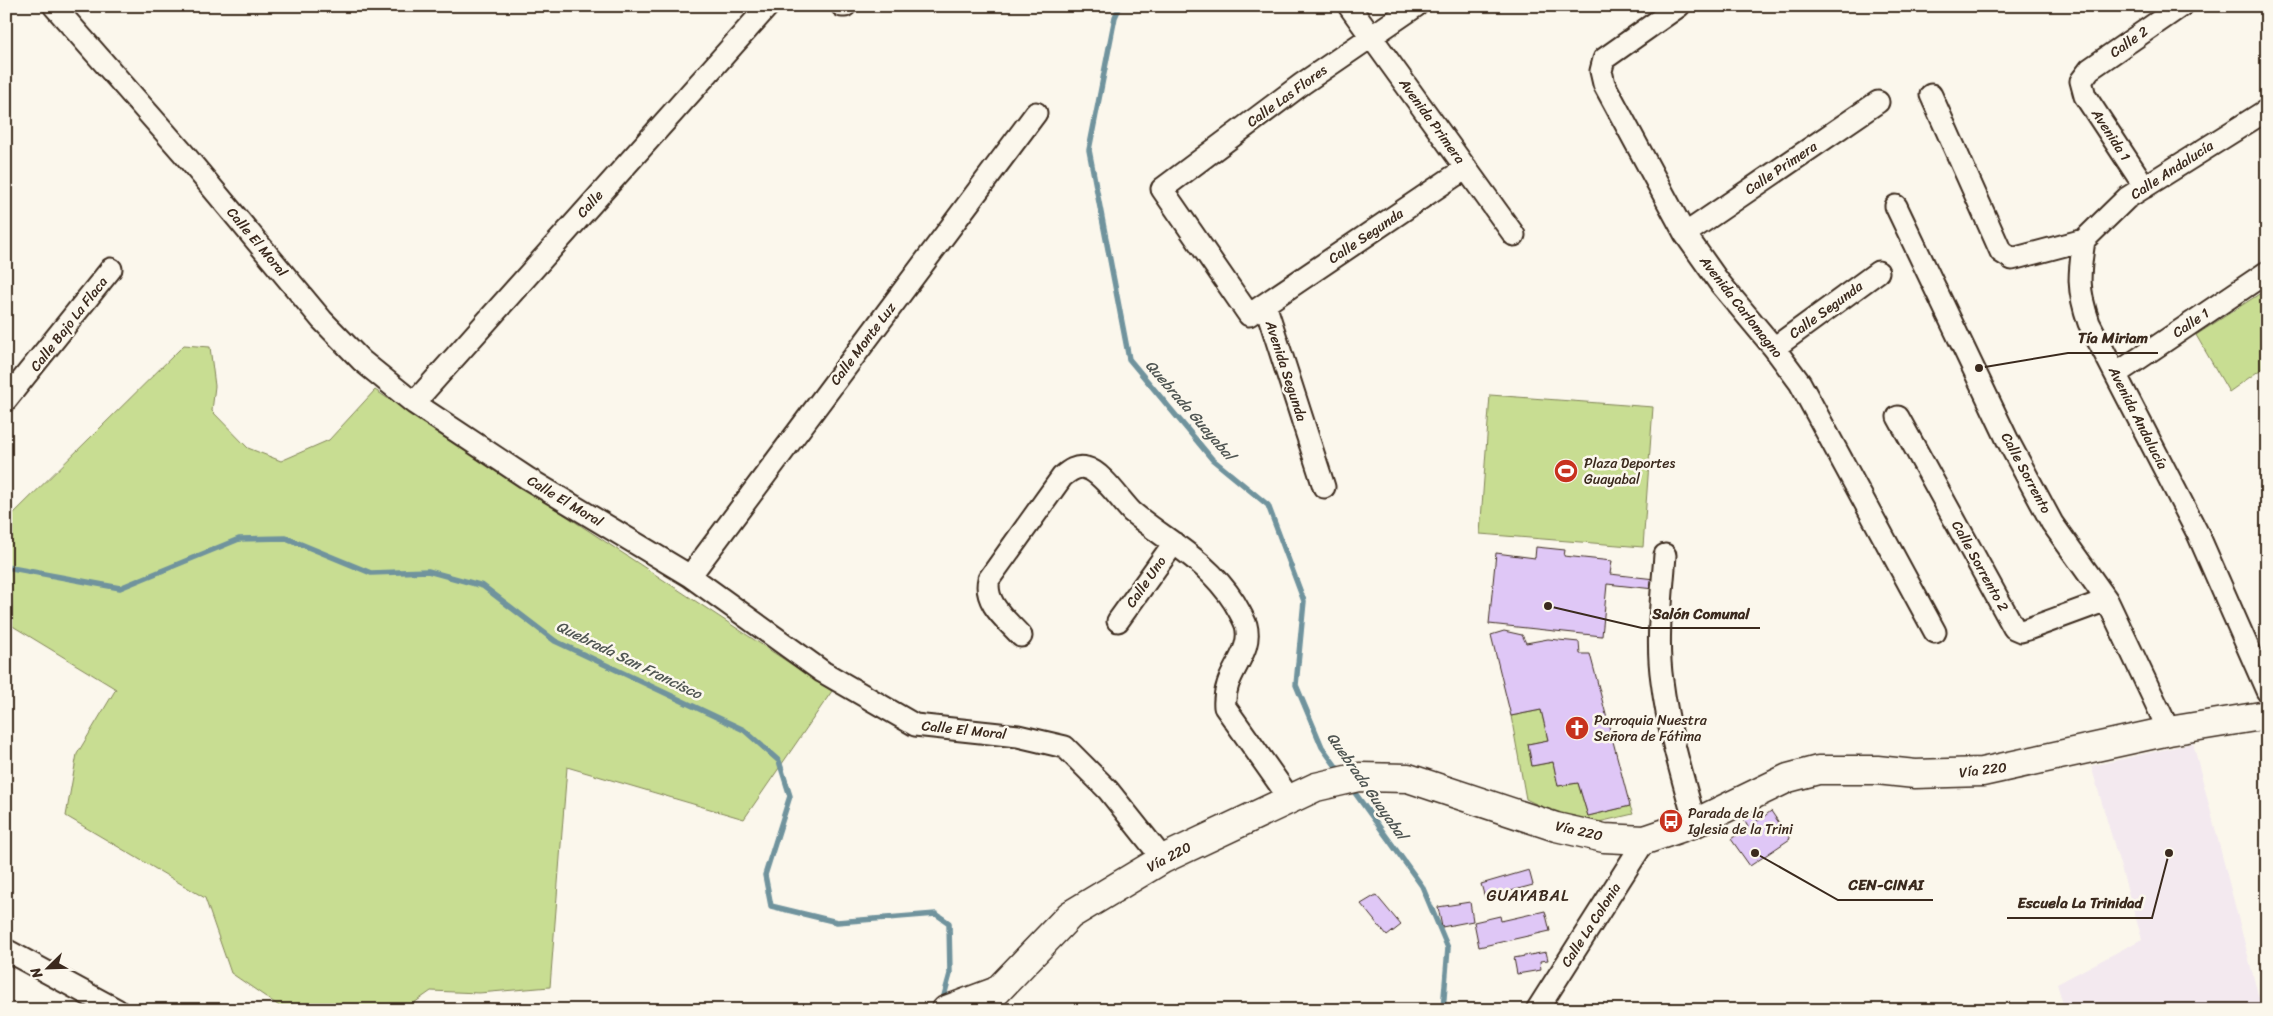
<svg xmlns="http://www.w3.org/2000/svg" width="2273" height="1016" font-family="Sriracha,sans-serif">
	<style>
		.built { fill: #f3e9ef }
		.green { fill: #c8dd92; stroke: #828458 }
		.lines { fill: none; stroke-linecap: round; stroke-linejoin: round }
		.stream { stroke: #6f939d; stroke-width: 5.5 }
		.building { fill: #dfc7f6; stroke: #3b2a1e }
		.minor-casing { stroke: #3b2a1e; stroke-width: 25 }
		.secondary-casing { stroke: #3b2a1e; stroke-width: 31 }
		.minor { stroke: #fbf7ec; stroke-width: 21 }
		.secondary { stroke: #fbf7ec; stroke-width: 28 }
		.labels { text-anchor: middle; dominant-baseline: central; stroke-width: 5; stroke-linejoin: round; paint-order: stroke }
		.street-label { font-size: 14px; fill: #3b2a1e; stroke: #fbf7ec }
		.poi-label { font-size: 14px; fill: #3b2a1e; stroke: #fbf7ec; text-anchor: start }
		.water-label { font-size: 15px; font-style: italic; fill: #505653; stroke: #fbf7ec }
		.quarter-label { font-size: 16px; letter-spacing: 1px; fill: #3b2a1e; stroke: #fbf7ec }
		.leader { fill: none; stroke: #3b2a1e; stroke-width: 2 }
		.callout-dot { fill: #3b2a1e; stroke: #fbf7ec; stroke-width: 2 }
		.callout-label { font-size: 15px; text-anchor: middle; font-weight: bold; fill: #3b2a1e; stroke: #fbf7ec; stroke-width: 5; stroke-linejoin: round; paint-order: stroke }
	</style>
	<rect width="100%" height="100%" fill="#fbf7ec"/>
	<filter id="ink" filterUnits="userSpaceOnUse"><feTurbulence type="fractalNoise" baseFrequency=".02" numOctaves="2"/><feDisplacementMap in="SourceGraphic" scale="10" xChannelSelector="R" yChannelSelector="G"/><feConvolveMatrix kernelMatrix="1 2 1 2 8 2 1 2 1" color-interpolation-filters="sRGB"/></filter>
	<g filter="url(#ink)">
		<path class="built" d="M2193 743 2262 1010H2065L2057 984 2142 939 2091 766Z"/>
		<path class="green" d="M2267 289V365L2229 392 2196 335Z
			M184 345 210 347 215 386 212 411 248 448 281 461 329 440 375 390 832 691 744 819 567 767 550 987 479 993 431 991 404 1010H285L231 973 205 898 66 816 77 754 116 689 6 622V521Z
			M1490 395 1653 407 1643 547 1480 534Z
			M1541 710 1548 740 1528 744 1532 766 1553 762 1558 786 1578 783 1588 816 1630 806 1633 814 1586 825H1578L1526 799 1511 716Z"/>
		<g class="lines">
			<path class="stream" d="M1120 6 1115 17 1089 150 1129 359 1212 459 1268 505 1304 601 1296 685 1322 747 1340 772
				M6 567 120 588 239 539 286 538 371 573 428 571 483 586 555 641 744 730 779 761 790 796 765 875 771 906 837 922 936 914 949 923 950 974 942 1003
				M1350 786 1422 886 1448 948 1443 1010"/>
		</g>
		<path class="building" d="M1536 547 1565 550 1564 556 1612 561 1610 574 1655 579 1654 589 1607 584 1602 636 1489 624 1496 553 1535 558Z
			M1504 631 1522 635 1526 643 1548 639 1579 642 1580 654H1590L1630 806 1588 816 1578 783 1558 786 1553 762 1532 766 1528 744 1548 740 1541 710 1511 716 1491 635Z
			M1771 811 1790 839 1750 866 1731 839 1748 827 1744 820 1754 814 1758 821Z
			M1529 870 1533 885 1485 898 1481 884Z
			M1376 895 1401 925 1387 936 1361 904Z
			M1470 902 1473 921 1442 927 1438 907Z
			M1545 911 1550 931 1479 947 1474 922 1500 916 1501 921Z
			M1546 952 1548 960 1540 961 1541 970 1517 974 1514 958Z"/>
		<g class="lines">
			<g class="minor-casing">
				<path id="minor" d="M54 6 184 154 322 320 362 361 414 403 527 478 690 576 823 672 915 725 1018 736 1065 747 1108 790 1163 859
					M842 6H845
					M1349 6 1514 235
					M1679 6 1604 59 1601 71 1604 84 1685 234 1719 282 1774 348 1800 383 1935 632
					M1931 95 2001 252 2012 259 2084 240C2079 274 2077 289 2089 323L2198 534 2267 691
					M2145 187 2085 96 2081 81 2090 69 2181 6
					M1896 206 2008 441 2052 523 2107 600 2169 731
					M1685 234 1878 102
					M2084 240 2127 198 2267 110
					M1265 304 1466 168
					M1774 348 1878 272
					M2116 374 2267 272
					M6 400 111 269
					M414 403 768 6
					M1898 417 2014 628 2021 631 2028 629 2107 600
					M1324 487 1265 304 1249 315 1162 189 1302 84 1416 6
					M1665 555C1662 596 1656 640 1662 681 1668 729 1682 776 1695 823
					M690 576 1036 113
					M1118 621 1174 543
					M1021 636C1007 620 983 603 989 579L1062 477C1069 471 1077 465 1086 468 1102 472 1120 500 1132 512 1169 543 1206 559 1234 602 1238 609 1243 617 1246 625 1254 655 1222 672 1225 707L1290 799
					M6 950 117 1010
					M1537 1010 1645 840"/>
			</g>
			<g class="secondary-casing">
				<path id="secondary" d="M946 1010 997 991 1070 915 1163 859 1316 787 1359 777 1408 778 1556 827 1604 838 1645 840 1695 823 1788 778 1818 770H1877L1915 774 1982 772 2169 731 2267 715"/>
			</g>
			<use href="#minor" class="minor"/>
			<use href="#secondary" class="secondary"/>
		</g>
	</g>
	<defs>
		<g id="stadium-disc" transform="scale(1.25)"><circle r="9.5" fill="#c8321e" stroke="#fbf7ec"/><path d="M0-5a6.5 5 0 1 0 0 10a6.5 5 0 1 0 0-10ZM-3.5-1.8h7v3.6h-7Z" fill="#fff"/></g>
		<g id="church-disc" transform="scale(1.25)"><circle r="9.5" fill="#c8321e" stroke="#fbf7ec"/><path d="M-1.2-6h2.4v3.5h3.3v2.4h-3.3V6h-2.4V-.1h-3.3v-2.4h3.3Z" fill="#fff"/></g>
		<g id="bus-disc" transform="scale(1.25)"><circle r="9.5" fill="#c8321e" stroke="#fbf7ec"/><path d="M-5-6H5V4H4V6H2V4H-2V6H-4V4H-5ZM-3.5-4V0h7V-4ZM-3.5 1.2v1.5H-2V1.2ZM2 1.2v1.5H3.5V1.2Z" fill="#fff"/></g>
	</defs>
	<g fill-rule="evenodd">
		<use href="#stadium-disc" x="1566" y="471"/>
		<use href="#church-disc" x="1577" y="728"/>
		<use href="#bus-disc" x="1671" y="821"/>
	</g>
	<g class="labels">
		<g class="street-label">
			<text transform="translate(2129 42) rotate(-35)">Calle 2</text>
			<text transform="translate(1287 96) rotate(-36)">Calle Las Flores</text>
			<text transform="translate(1432 121) rotate(54)">Avenida Primera</text>
			<text transform="translate(2111 135) rotate(57)">Avenida 1</text>
			<text transform="translate(1781 168) rotate(-34)">Calle Primera</text>
			<text transform="translate(2172 170) rotate(-33)">Calle Andalucía</text>
			<text transform="translate(590 204) rotate(-48)">Calle</text>
			<text transform="translate(1366 236) rotate(-34)">Calle Segunda</text>
			<text transform="translate(257 242) rotate(50)">Calle El Moral</text>
			<text transform="translate(1741 307) rotate(52)">Avenida Carlomagno</text>
			<text transform="translate(1826 310) rotate(-36)">Calle Segunda</text>
			<text transform="translate(2191 323) rotate(-34)">Calle 1</text>
			<text transform="translate(69 324) rotate(-52)">Calle Bajo La Flaca</text>
			<text transform="translate(863 344) rotate(-53)">Calle Monte Luz</text>
			<text transform="translate(1286 371) rotate(72)">Avenida Segunda</text>
			<text transform="translate(2138 418) rotate(63)">Avenida Andalucía</text>
			<text transform="translate(2026 473) rotate(62)">Calle Sorrento</text>
			<text transform="translate(565 501) rotate(31)">Calle El Moral</text>
			<text transform="translate(1980 566) rotate(61)">Calle Sorrento 2</text>
			<text transform="translate(1146 582) rotate(-55)">Calle Uno</text>
			<text transform="translate(964 730) rotate(6)">Calle El Moral</text>
			<text transform="translate(1983 770) rotate(-7)">Vía 220</text>
			<text transform="translate(1579 831) rotate(13)">Vía 220</text>
			<text transform="translate(1169 857) rotate(-28)">Vía 220</text>
			<text transform="translate(1591 925) rotate(-57)">Calle La Colonia</text>
		</g>
		<g class="poi-label">
			<text x="1584" y="463">Plaza Deportes<tspan x="1584" dy="16">Guayabal</tspan></text>
			<text x="1594" y="720">Parroquia Nuestra<tspan x="1594" dy="16">Señora de Fátima</tspan></text>
			<text x="1688" y="813">Parada de la<tspan x="1688" dy="16">Iglesia de la Trini</tspan></text>
		</g>
		<g class="water-label">
			<text transform="translate(1190 410) rotate(49)">Quebrada Guayabal</text>
			<text transform="translate(629 660) rotate(26)">Quebrada San Francisco</text>
			<text transform="translate(1367 786) rotate(55)">Quebrada Guayabal</text>
		</g>
		<g class="quarter-label">
			<text x="1528" y="895">GUAYABAL</text>
		</g>
	</g>
	<path class="leader" d="M1979 368L2068 353H2158M1548 606L1642 628H1760M1755 853L1838 900H1933M2169 853L2152 918H2007"/>
	<g class="callout-dot">
		<circle cx="1979" cy="368" r="5"/>
		<circle cx="1548" cy="606" r="5"/>
		<circle cx="1755" cy="853" r="5"/>
		<circle cx="2169" cy="853" r="5"/>
	</g>
	<g class="callout-label">
		<text x="2113" y="343">Tía Miriam</text>
		<text x="1701" y="619">Salón Comunal</text>
		<text x="1886" y="890">CEN-CINAI</text>
		<text x="2080" y="908">Escuela La Trinidad</text>
	</g>
	<rect width="2273" height="1016" fill="none" stroke="#fbf7ec" stroke-width="25"/>
	<rect x="12" y="12" width="2248" height="991" fill="none" stroke="#3b2a1e" stroke-width="2" filter="url(#ink)"/>
	<g transform="translate(48 968) rotate(247)" stroke="#fbf7ec" stroke-width="4" paint-order="stroke">
	<path d="M0-4L9 19L0 12L-9 19Z" fill="#3b2a1e"/>
	<text y="-8" font-size="14" font-weight="bold" text-anchor="middle" fill="#3b2a1e">N</text>
	</g>
</svg>
